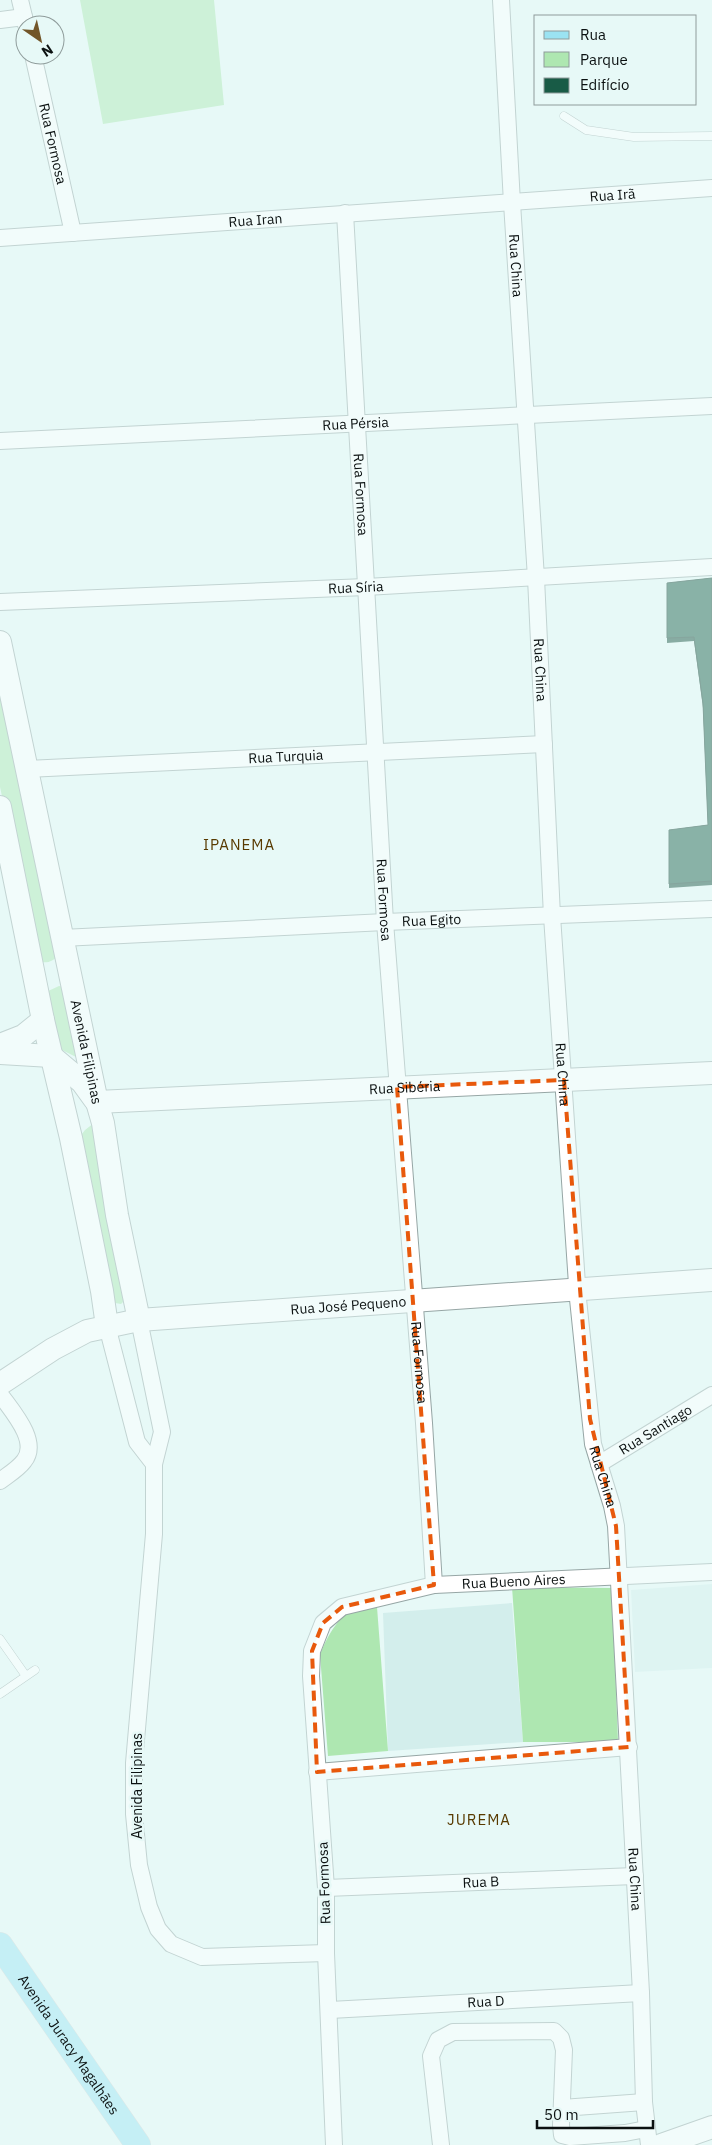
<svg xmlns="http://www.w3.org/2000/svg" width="712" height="2145" font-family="'IBM Plex Sans',sans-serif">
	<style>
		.built { fill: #d3eeec }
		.green { fill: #aee7b1 }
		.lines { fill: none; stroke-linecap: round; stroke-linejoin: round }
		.lane-casing { stroke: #96a6a5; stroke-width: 9 }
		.street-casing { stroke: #96a6a5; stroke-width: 18 }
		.secondary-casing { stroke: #96a6a5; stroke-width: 24 }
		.primary-casing { stroke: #d3d4d4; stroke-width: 26 }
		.lane { stroke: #fff; stroke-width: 8 }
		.street { stroke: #fff; stroke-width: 16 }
		.secondary { stroke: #fff; stroke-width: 22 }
		.primary { stroke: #9be3f2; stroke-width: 25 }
		.wall { fill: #154e3c }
		.building { fill: #185b46; stroke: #114031 }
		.marked { fill: none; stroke: #e8590c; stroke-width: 4; stroke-dasharray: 10 6; stroke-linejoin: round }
		.labels { text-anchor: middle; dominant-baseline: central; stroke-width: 5; stroke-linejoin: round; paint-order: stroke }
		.street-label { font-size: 14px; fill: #0b1111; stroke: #e7f9f7 }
		.neighbourhood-label { font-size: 15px; letter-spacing: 1px; fill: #583a00; stroke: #e7f9f7 }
	</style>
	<rect width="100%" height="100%" fill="#e7f9f7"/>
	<path class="built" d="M712 1584V1668L635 1672 631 1590Z
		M512 1603 523 1742 388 1751 383 1613Z"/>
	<path class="green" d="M80 0H214L224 105 103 124Z
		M0 661 59 955C52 962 47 964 37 961L0 787Z
		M59 986 65 987 80 1059 56 1047 46 992Z
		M94 1123 126 1299 121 1304 115 1303 112 1298 78 1139 85 1130Z
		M512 1587 612 1588 618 1742H523Z
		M377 1607 388 1751 328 1756 320 1655C325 1641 336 1620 349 1612 356 1608 369 1608 377 1607Z"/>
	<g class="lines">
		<g class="lane-casing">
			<path id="lane" d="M564 116 586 130 634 137 712 136
				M0 1639 26 1676
				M0 1694 35 1670"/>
		</g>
		<g class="street-casing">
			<g id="street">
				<path d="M20 0 26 25"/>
				<path id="s1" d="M501 0 512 203 536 578 552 916 578 1299 593 1444 612 1506 616 1526 641 1993 644 2102 649 2145"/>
				<path d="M0 20 24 17"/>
				<path id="s2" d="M33 55 73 233"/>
				<path id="s3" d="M345 213 385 922 424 1423 434 1585"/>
				<path id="s4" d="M0 238 712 188"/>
				<path id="s5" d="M0 441 712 406"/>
				<path id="s6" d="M0 602 366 587 712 567"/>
				<path id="s7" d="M27 769 544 744"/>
				<path id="s8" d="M62 938 385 922 712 909"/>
				<path d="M139 1320 162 1432 154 1464V1534L134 1763V1814L139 1865 149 1907 158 1929 171 1944 202 1957 326 1953"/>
				<path d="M107 1326 137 1442 154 1464"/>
				<path d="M0 1394C11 1410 40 1441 24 1461 18 1469 8 1475 0 1481"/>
				<path id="s9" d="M599 1464 712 1395"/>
				<path d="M317 1772 629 1747"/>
				<path id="s10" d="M326 1888 635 1876"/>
				<path id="s11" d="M330 2010 641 1993"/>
				<path d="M562 2108 644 2102"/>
				<path id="s12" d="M334 2145 326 1953V1888L311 1676 312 1651 323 1623 342 1607 434 1585 712 1572"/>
				<path d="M441 2145 431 2056 438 2040 453 2032 554 2031 561 2038 564 2050 561 2125 562 2135 570 2137 625 2133 646 2129"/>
			</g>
		</g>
		<g class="secondary-casing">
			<g id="secondary">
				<path id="s13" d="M0 642 97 1102 103 1123 117 1215 139 1320"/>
				<path d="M0 807 43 1020 71 1138 102 1291 107 1326"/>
				<path d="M0 1045 23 1036 43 1020"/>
				<path d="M0 1053 51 1056 82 1082 95 1100"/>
				<path id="s14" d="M97 1102 712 1073"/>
				<path id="s15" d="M0 1384 53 1349 87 1331 139 1320 712 1280"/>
				<path d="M661 2145 712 2127"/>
			</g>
		</g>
		<g class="primary-casing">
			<g id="primary">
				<path id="s16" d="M0 1945 138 2145"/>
			</g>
		</g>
		<use href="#lane" class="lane"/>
		<use href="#street" class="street"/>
		<use href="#secondary" class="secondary"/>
		<use href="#primary" class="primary"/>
	</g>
	<path class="wall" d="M712 578V885L669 888V830L708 825 703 708 694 641 667 643V583Z"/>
	<path class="building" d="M712 578V881L669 884V830L708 825 703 703 694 637 667 638V583Z"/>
	<path d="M0 0H712V2145H0ZM564 1080 590 1419 616 1526 629 1747 317 1772 312 1651 323 1623 342 1607 434 1585 397 1087Z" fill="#e7f9f7" fill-opacity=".55" fill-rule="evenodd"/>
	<path class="marked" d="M564 1080 590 1419 616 1526 629 1747 317 1772 312 1651 323 1623 342 1607 434 1585 397 1087Z"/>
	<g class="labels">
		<g class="street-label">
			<text stroke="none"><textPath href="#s2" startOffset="91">Rua Formosa</textPath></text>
			<text stroke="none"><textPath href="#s4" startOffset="614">Rua Irã</textPath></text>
			<text stroke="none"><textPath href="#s4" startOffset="256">Rua Iran</textPath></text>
			<text stroke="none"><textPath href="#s1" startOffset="266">Rua China</textPath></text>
			<text stroke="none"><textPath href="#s5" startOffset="356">Rua Pérsia</textPath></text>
			<text stroke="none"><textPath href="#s3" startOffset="282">Rua Formosa</textPath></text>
			<text stroke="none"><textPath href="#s6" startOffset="356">Rua Síria</textPath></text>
			<text stroke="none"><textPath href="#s1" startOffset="671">Rua China</textPath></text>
			<text stroke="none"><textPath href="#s7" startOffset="259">Rua Turquia</textPath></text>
			<text stroke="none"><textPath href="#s3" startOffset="688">Rua Formosa</textPath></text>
			<text stroke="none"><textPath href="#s8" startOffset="370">Rua Egito</textPath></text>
			<text stroke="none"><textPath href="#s13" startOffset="419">Avenida Filipinas</textPath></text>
			<text stroke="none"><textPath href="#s1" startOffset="1076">Rua China</textPath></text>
			<text stroke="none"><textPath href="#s14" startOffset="308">Rua Sibéria</textPath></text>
			<text stroke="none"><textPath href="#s15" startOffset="365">Rua José Pequeno</textPath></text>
			<text stroke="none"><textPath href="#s3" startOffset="1152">Rua Formosa</textPath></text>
			<text stroke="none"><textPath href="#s9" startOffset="66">Rua Santiago</textPath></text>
			<text stroke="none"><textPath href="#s1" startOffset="1481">Rua China</textPath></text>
			<text stroke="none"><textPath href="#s12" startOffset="724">Rua Bueno Aires</textPath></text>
			<text transform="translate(137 1786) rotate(-90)">Avenida Filipinas</text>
			<text stroke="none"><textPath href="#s1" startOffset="1886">Rua China</textPath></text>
			<text stroke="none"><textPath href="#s10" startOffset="155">Rua B</textPath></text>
			<text transform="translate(324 1883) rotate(-92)">Rua Formosa</text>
			<text stroke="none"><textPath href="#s11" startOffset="156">Rua D</textPath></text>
			<text stroke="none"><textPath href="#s16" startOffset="121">Avenida Juracy Magalhães</textPath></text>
		</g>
		<g class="neighbourhood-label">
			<text x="239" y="844">IPANEMA</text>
			<text x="479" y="1819">JUREMA</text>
		</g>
	</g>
	<rect x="534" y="15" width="162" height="90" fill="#e7f9f7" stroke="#8f9c9b"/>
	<rect x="544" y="31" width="25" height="8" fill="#9be3f2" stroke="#8f9c9b"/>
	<text x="580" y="40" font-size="15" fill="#0b1111">Rua</text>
	<rect x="544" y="52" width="25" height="15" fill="#aee7b1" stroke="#8f9c9b"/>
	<text x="580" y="65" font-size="15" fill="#0b1111">Parque</text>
	<rect x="544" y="78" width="25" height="15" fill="#185b46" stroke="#8f9c9b"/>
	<text x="580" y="90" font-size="15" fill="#0b1111">Edifício</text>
	<g transform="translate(40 40) rotate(146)"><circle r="24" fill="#e7f9f7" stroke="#8f9c9b"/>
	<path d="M0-4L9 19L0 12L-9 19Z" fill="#725629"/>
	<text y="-8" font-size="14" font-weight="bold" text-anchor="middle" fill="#0b1111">N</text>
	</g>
	<path d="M537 2120v8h116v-8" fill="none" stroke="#0b1111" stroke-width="2.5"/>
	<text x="544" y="2120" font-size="15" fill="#0b1111" stroke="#e7f9f7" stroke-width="4" paint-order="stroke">50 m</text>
</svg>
